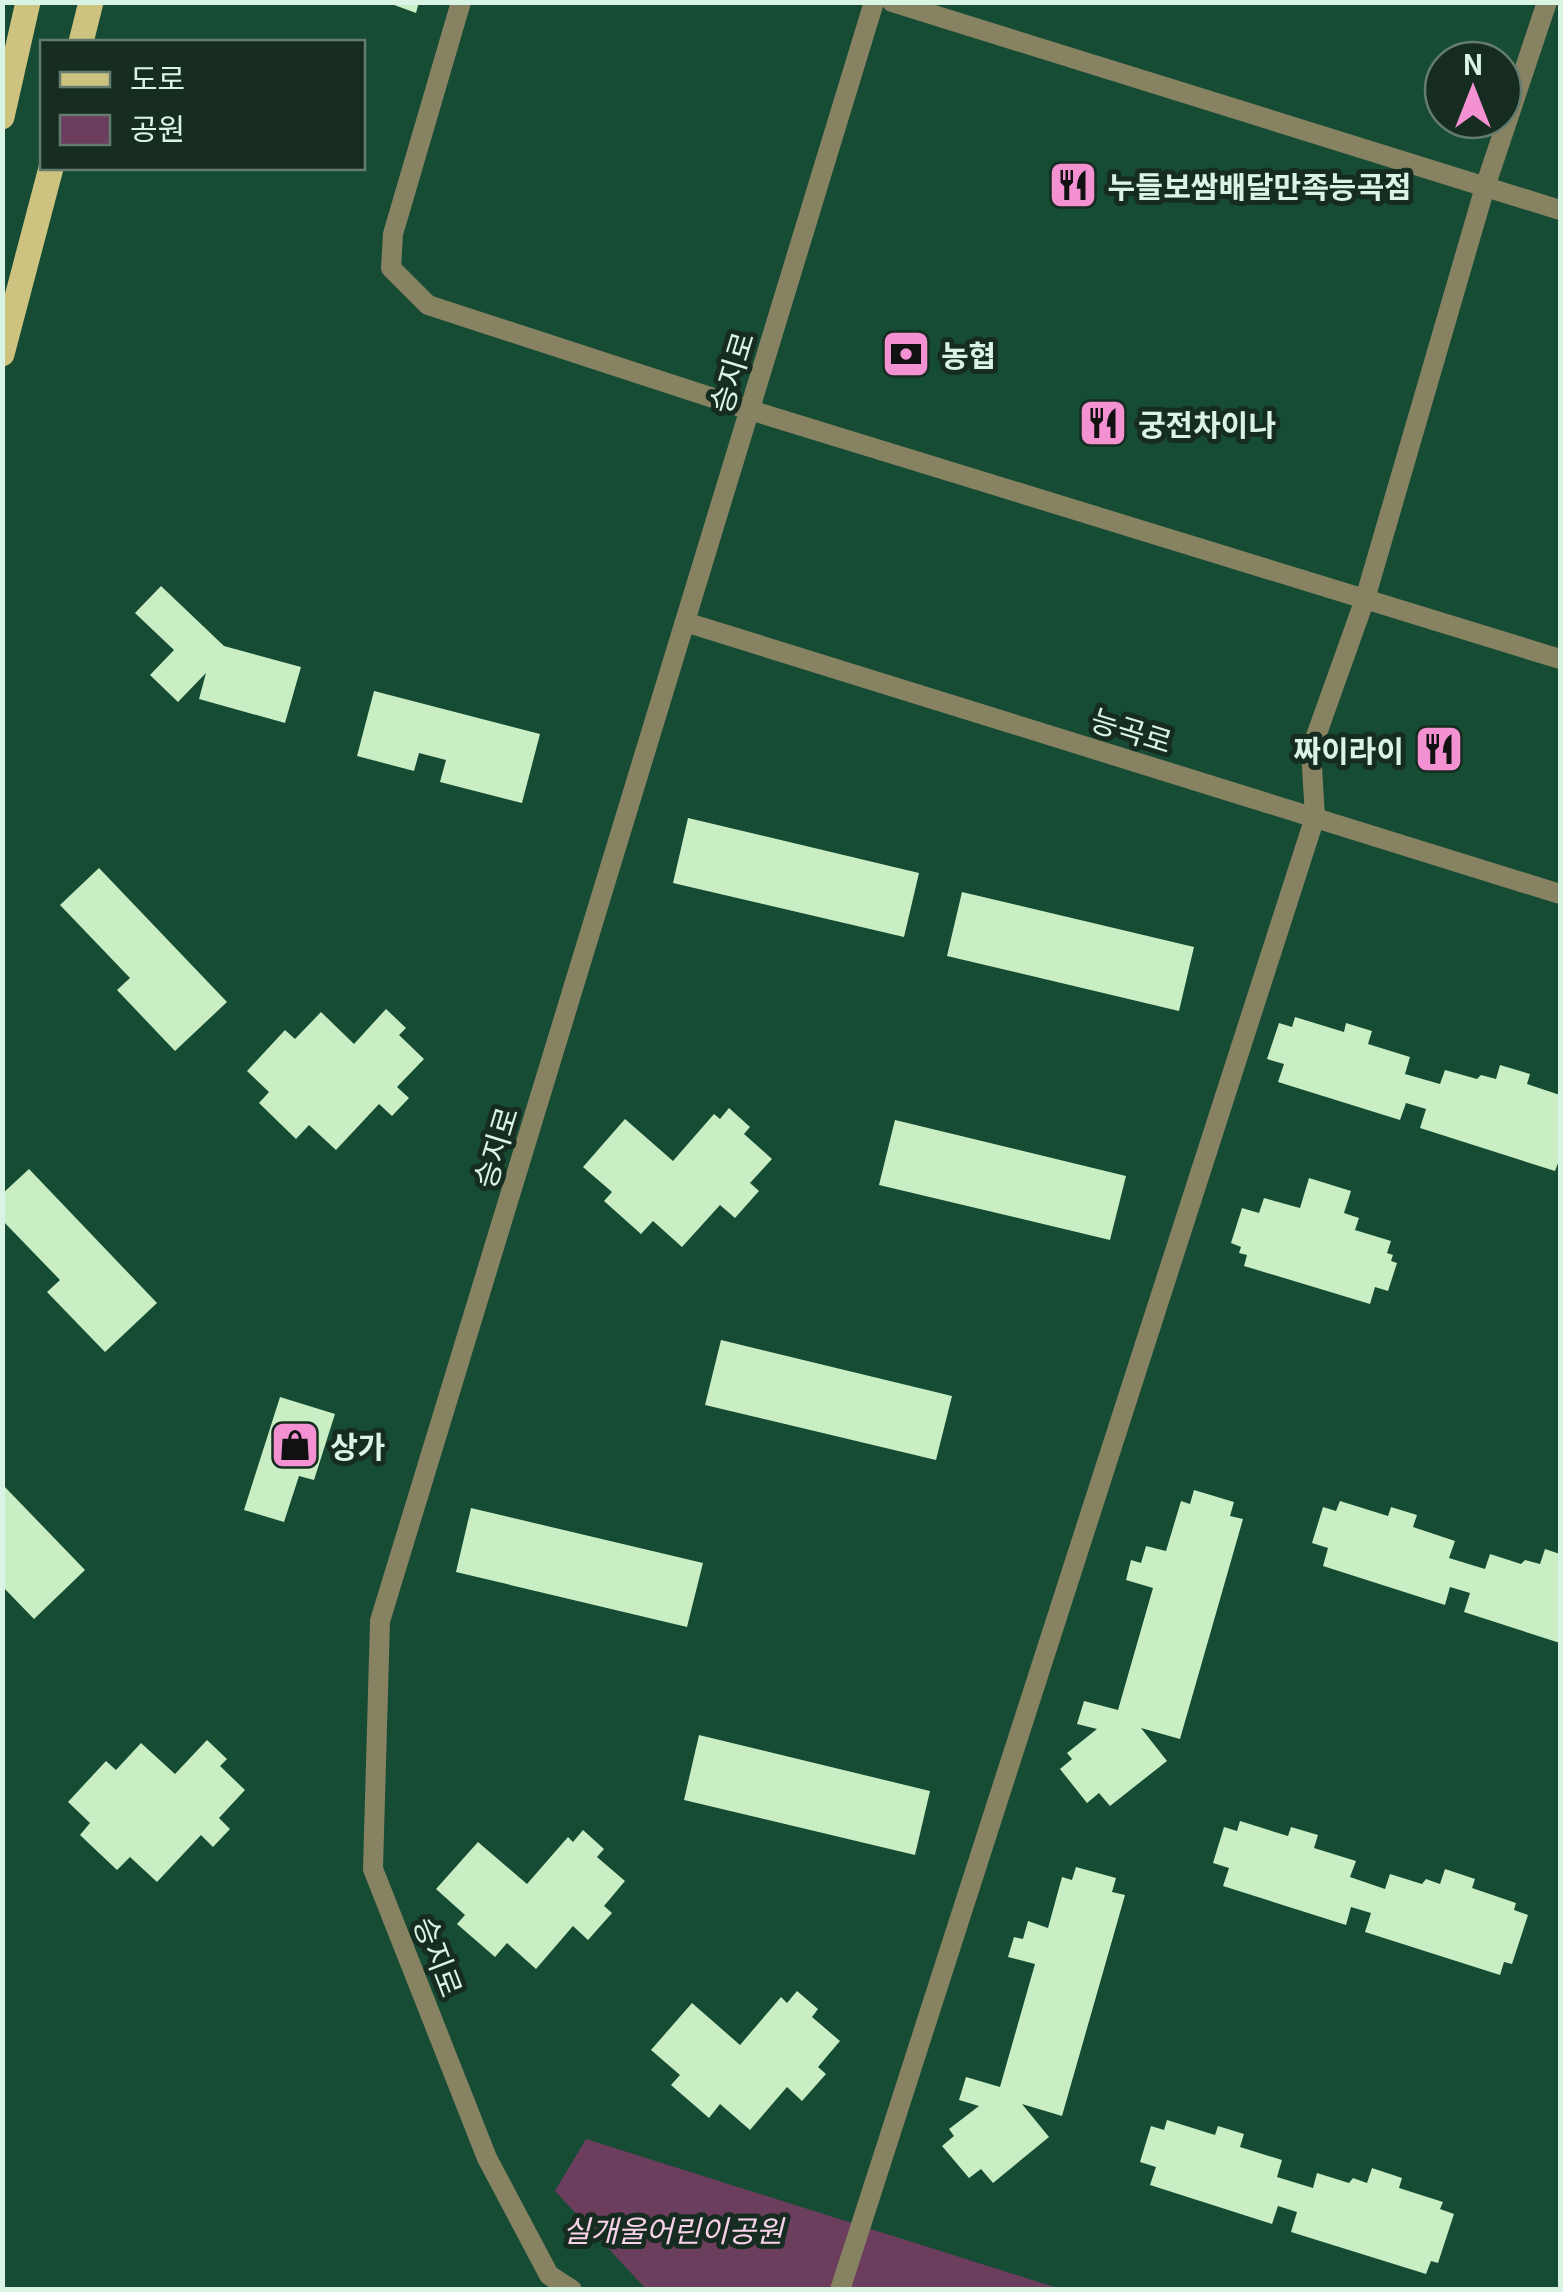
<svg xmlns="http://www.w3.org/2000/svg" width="1563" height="2292" font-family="Georgia,'Noto Sans KR',serif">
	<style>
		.green { fill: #6c3e5d }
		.building { fill: #c9eec3 }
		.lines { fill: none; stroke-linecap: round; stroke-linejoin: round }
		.pedestrian { stroke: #878262; stroke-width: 20 }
		.minor { stroke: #878262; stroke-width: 20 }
		.tertiary { stroke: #878262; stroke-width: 20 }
		.primary { stroke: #cdc27f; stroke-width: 25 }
		.labels { text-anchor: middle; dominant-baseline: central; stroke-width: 10; stroke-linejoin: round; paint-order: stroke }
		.poi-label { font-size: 30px; font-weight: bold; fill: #d9f4e5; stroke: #162c21; text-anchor: start }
		.street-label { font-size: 30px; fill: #d9f4e5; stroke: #162c21 }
		.park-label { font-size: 30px; font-style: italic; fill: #f9d2ea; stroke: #162c21 }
	</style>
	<rect width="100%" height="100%" fill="#164b34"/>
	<path class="green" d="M586 2139 1061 2289H646L555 2191Z"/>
	<path class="building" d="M386 2H419L416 13Z
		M161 586 224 646 301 667 285 723 199 699 206 673 178 702 150 675 174 650 135 613Z
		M374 691 540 734 522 803 440 782 446 760 419 753 414 771 357 756Z
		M688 818 919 873 904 937 673 883Z
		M99 868 227 1002 175 1051 117 990 130 978 60 905Z
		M962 892 1194 947 1179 1011 947 956Z
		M386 1009 406 1028 399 1035 424 1059 397 1087 409 1098 392 1116 379 1104 336 1150 309 1125 296 1139 259 1103 269 1092 247 1071 285 1030 295 1039 321 1012 354 1044Z
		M1295 1017 1344 1032 1346 1023 1372 1031 1368 1044 1410 1057 1405 1074 1440 1084 1445 1070 1477 1079 1481 1075 1496 1079 1500 1065 1530 1074 1527 1084 1560 1095V1158L1555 1171 1420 1128 1426 1109 1406 1103 1400 1120 1278 1082 1284 1064 1267 1059 1279 1023 1292 1027Z
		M729 1108 750 1127 744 1134 772 1159 750 1183 759 1191 735 1218 720 1205 682 1247 653 1221 641 1234 604 1201 612 1192 583 1167 625 1119 673 1161 714 1114 720 1119Z
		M895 1120 1126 1176 1110 1240 879 1185Z
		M29 1169 157 1303 105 1352 47 1292 60 1280 2 1220V1194Z
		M1309 1178 1351 1191 1344 1213 1359 1218 1355 1230 1391 1241 1387 1253 1393 1255 1391 1261 1397 1263 1388 1291 1375 1287 1370 1304 1244 1266 1247 1255 1239 1253 1241 1247 1231 1243 1242 1208 1259 1213 1264 1198 1300 1208Z
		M721 1340 952 1396 936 1460 705 1405Z
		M280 1397 335 1414 314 1480 299 1476 284 1522 244 1510Z
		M2 1484 85 1570 34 1619 2 1586Z
		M1194 1490 1234 1502 1230 1516 1243 1519 1180 1739 1141 1728 1167 1761 1110 1806 1099 1793 1087 1803 1060 1769 1072 1759 1067 1753 1097 1729 1077 1724 1084 1701 1118 1710 1153 1588 1126 1580 1131 1560 1141 1563 1146 1546 1166 1551 1181 1501 1190 1504Z
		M1340 1501 1388 1516 1391 1507 1417 1515 1413 1527 1455 1541 1449 1558 1485 1569 1490 1554 1521 1564 1525 1560 1540 1564 1545 1549 1560 1554V1643L1464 1612 1470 1593 1450 1587 1445 1605 1323 1566 1328 1548 1312 1543 1323 1507 1336 1511Z
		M471 1508 703 1563 687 1627 456 1572Z
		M699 1735 930 1791 915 1855 684 1800Z
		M207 1740 227 1759 220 1766 245 1790 219 1818 230 1829 213 1847 201 1835 157 1882 130 1857 117 1870 80 1835 90 1823 68 1802 106 1761 116 1770 141 1743 175 1774Z
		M1240 1821 1288 1836 1291 1827 1318 1835 1314 1848 1356 1861 1350 1877 1385 1889 1390 1874 1422 1884 1426 1879 1440 1884 1445 1869 1475 1879 1472 1888 1516 1903 1514 1910 1528 1915 1512 1964 1504 1962 1500 1975 1365 1932 1371 1913 1351 1907 1346 1925 1223 1886 1229 1868 1213 1863 1224 1827 1237 1831Z
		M583 1830 604 1849 597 1857 625 1881 604 1906 612 1913 588 1940 573 1926 536 1969 507 1943 495 1957 457 1924 465 1915 436 1889 478 1842 527 1884 568 1837 573 1842Z
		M1076 1867 1116 1878 1112 1892 1125 1895 1062 2116 1022 2104 1049 2137 993 2183 981 2169 969 2178 942 2146 954 2136 949 2129 979 2106 959 2100 966 2077 1000 2087 1035 1964 1008 1957 1014 1937 1023 1939 1028 1921 1048 1928 1062 1877 1072 1880Z
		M797 1991 818 2009 812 2017 840 2041 818 2067 826 2074 802 2101 787 2087 750 2130 720 2104 709 2118 671 2085 680 2075 651 2050 692 2003 740 2045 781 1997 787 2003Z
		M1167 2120 1215 2135 1218 2126 1244 2134 1240 2147 1282 2160 1277 2177 1313 2188 1317 2173 1349 2183 1353 2178 1367 2183 1372 2168 1402 2178 1399 2188 1443 2202 1440 2209 1454 2214 1438 2263 1431 2261 1426 2274 1291 2232 1297 2212 1278 2206 1272 2224 1150 2185 1156 2167 1140 2162 1151 2126 1164 2130Z"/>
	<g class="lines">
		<path class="pedestrian" d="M840 2290 1315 817 1311 750 1365 599 1485 187 1547 2"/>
		<path class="minor" d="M461 2 393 234 391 268 428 305 750 410 1560 659
			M892 2 1560 210"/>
		<path class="tertiary" d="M685 622 1560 894
			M572 2290 549 2275 487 2158 373 1869 380 1621 874 2"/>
		<path class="primary" d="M81 42 91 2
			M2 117 28 2
			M2 354 51 168"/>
	</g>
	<defs>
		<g id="restaurant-square" transform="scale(2.5)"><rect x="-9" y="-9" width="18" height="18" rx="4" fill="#f491d3" stroke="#162c21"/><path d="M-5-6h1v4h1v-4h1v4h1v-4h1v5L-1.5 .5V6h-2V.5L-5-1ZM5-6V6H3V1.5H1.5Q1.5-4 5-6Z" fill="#111"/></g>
		<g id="bank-square" transform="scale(2.5)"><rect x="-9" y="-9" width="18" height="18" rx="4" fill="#f491d3" stroke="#162c21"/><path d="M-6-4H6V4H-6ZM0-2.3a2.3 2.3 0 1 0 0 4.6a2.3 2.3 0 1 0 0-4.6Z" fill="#111"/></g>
		<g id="shop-square" transform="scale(2.5)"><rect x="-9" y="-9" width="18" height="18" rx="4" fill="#f491d3" stroke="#162c21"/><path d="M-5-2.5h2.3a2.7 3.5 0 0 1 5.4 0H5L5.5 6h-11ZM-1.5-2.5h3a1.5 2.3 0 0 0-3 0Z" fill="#111"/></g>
	</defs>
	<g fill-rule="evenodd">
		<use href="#restaurant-square" x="1073" y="185"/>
		<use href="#bank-square" x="906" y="354"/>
		<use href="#restaurant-square" x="1103" y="423"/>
		<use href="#restaurant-square" x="1439" y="749"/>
		<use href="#shop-square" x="295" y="1445"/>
	</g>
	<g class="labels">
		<g class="poi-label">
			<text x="1108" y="185">누들보쌈배달만족능곡점</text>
			<text x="941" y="354">농협</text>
			<text x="1138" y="423">궁전차이나</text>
			<text x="1404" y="749" text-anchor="end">짜이라이</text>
			<text x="330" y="1445">상가</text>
		</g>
		<g class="street-label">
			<text transform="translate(730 372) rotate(-73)">승지로</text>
			<text transform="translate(1132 729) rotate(17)">능곡로</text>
			<text transform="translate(494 1147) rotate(-73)">승지로</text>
			<text transform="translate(440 1956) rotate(69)">승지로</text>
		</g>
		<g class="park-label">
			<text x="673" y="2229">실개울어린이공원</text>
		</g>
	</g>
	<rect width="1563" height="2292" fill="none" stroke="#d9f4e5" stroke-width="10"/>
	<rect x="40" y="40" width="325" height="130" fill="#162c21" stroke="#647c6f" stroke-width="2.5"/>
	<rect x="60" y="72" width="50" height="15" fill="#cdc27f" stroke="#647c6f" stroke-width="2.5"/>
	<text x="130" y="90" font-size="30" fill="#d9f4e5">도로</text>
	<rect x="60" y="115" width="50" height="30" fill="#6c3e5d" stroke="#647c6f" stroke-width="2.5"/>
	<text x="130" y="140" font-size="30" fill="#d9f4e5">공원</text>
	<g transform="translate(1473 90)"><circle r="48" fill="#162c21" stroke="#647c6f" stroke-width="2.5"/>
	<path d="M0-8L18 38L0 25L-18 38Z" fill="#f491d3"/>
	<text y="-15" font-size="28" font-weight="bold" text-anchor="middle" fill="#d9f4e5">N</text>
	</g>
</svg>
